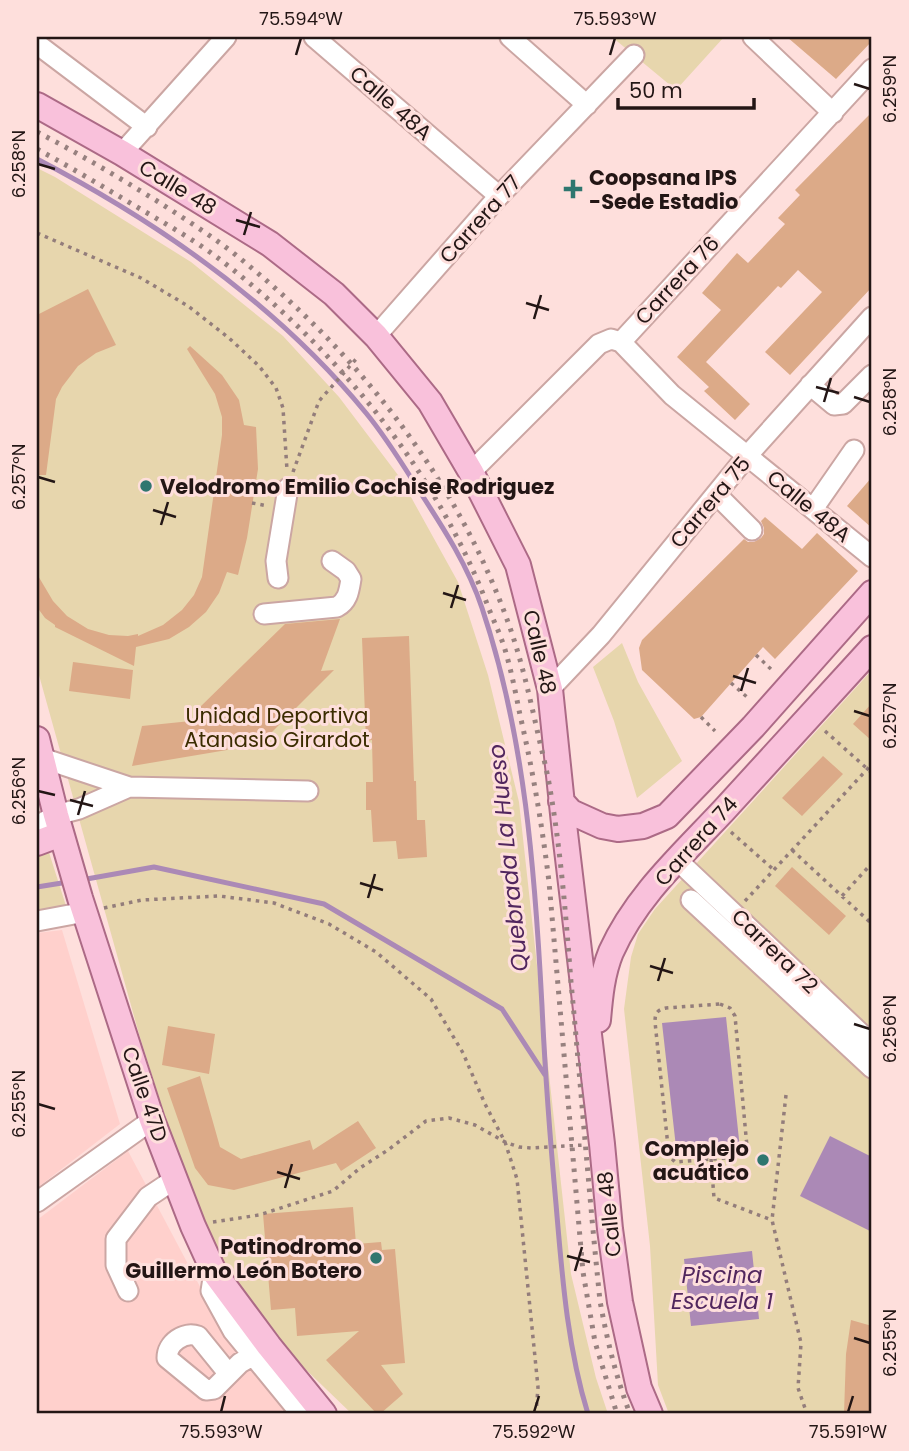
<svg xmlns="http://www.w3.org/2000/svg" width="909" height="1451" font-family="Poppins,sans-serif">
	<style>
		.built { fill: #ffd0cc }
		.green { fill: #e7d6ad }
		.water { fill: #ab89b6 }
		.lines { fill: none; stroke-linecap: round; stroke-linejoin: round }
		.stream { stroke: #ab89b6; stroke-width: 5 }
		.building { fill: #dcaa88 }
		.minor-casing { stroke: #cba6a3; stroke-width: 23 }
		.major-casing { stroke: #ac6a86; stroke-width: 28 }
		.path { stroke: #937d7b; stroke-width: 3.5; stroke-dasharray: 3.5 5; stroke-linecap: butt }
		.minor { stroke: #fff; stroke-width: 19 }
		.major { stroke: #f9c1db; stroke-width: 24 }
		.rail { stroke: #97817f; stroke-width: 5; stroke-dasharray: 3.5 7; stroke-linecap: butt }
		.ticks { fill: none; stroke: #231615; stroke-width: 2.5 }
		.poi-dot { fill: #2f766f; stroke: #fedfdc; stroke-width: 2.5 }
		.labels { text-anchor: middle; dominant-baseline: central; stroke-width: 6; stroke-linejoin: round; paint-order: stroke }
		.street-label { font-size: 21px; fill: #231615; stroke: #fedfdc }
		.poi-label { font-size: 21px; font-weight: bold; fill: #231615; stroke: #fedfdc; text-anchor: start }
		.park-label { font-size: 21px; fill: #3b2c00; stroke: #fedfdc }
		.water-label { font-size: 23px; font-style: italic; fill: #51265e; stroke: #fedfdc }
		.neatline { fill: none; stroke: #231615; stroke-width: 2.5 }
		.ticks-label { font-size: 18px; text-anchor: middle; fill: #231615 }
	</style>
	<rect width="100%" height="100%" fill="#fedfdc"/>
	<path class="built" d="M62 930 120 1124 37 1188V933Z
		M128 1151 214 1313 254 1374 289 1414H37V1220Z"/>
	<path class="green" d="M612 37H724L676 90Z
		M37 168 55 177 191 262 283 336 339 397 401 479 458 582 488 675 519 802 571 1274 596 1378 608 1414H352L299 1363 278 1339 242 1292 199 1225 139 1034 37 668Z
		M622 643 638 682 682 761 637 798 614 721 593 667Z
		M872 670V1414H669L658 1385 650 1246 624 1009 631 957 638 934 655 909Z
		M46 843 67 909 37 913V845Z"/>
	<path class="water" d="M726 1017 740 1149 677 1156 662 1023Z
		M830 1136 872 1157V1232L800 1196Z
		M752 1251 759 1319 691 1326 684 1259Z"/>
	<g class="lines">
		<path class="stream" d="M37 159C160 223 277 305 366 413 386 437 403 465 420 492 444 529 468 566 482 608 525 736 535 872 542 1006 545 1072 550 1138 556 1204 562 1274 567 1346 588 1414
			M81 880 154 867 324 904 502 1009 545 1075
			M37 887 68 882"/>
	</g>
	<path class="building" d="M787 37H872V41L836 79Z
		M872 112V287L790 375 765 352 822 292 798 270 781 288 778 286 706 362 750 404 735 420 704 391 709 387 677 357 721 310 702 293 737 253 748 263 785 224 778 218 800 195 795 190Z
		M88 289 116 345 96 353 78 366 62 387 56 399 46 475H37V315Z
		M190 346 222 375 239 400 244 425 256 427 258 469 247 538 238 575 227 572 219 593 206 612 189 627 169 639 136 647 134 666 55 627V625L45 618 37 607V574L53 601 67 616 88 629 109 635 128 636 138 634V636L163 625 182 610 194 595 202 577 222 435V417L215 394 187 349Z
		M872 477V528L847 506Z
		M765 517 802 549 817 533 858 571 775 659 763 647 701 717 694 719 642 670 639 648 642 640 744 539 748 542H754L761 538 764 534V528L761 521Z
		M340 619 321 671 334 670 259 745 242 734 227 750 132 766 142 726 230 717V712L199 708 285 624Z
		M409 636 414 781H416L417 820H425L427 857 398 859 396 841 373 842 371 810H366V782H373L372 740 366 741 362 638Z
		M73 662 133 670 130 699 69 691Z
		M872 703V741L853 724Z
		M823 756 843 774 802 816 782 798Z
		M792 867 846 916 829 935 775 886Z
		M168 1026 215 1034 209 1074 162 1065Z
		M200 1076 220 1147 241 1159 310 1140 313 1150 358 1121 376 1148 341 1171 336 1163 234 1190 208 1185 195 1168 167 1088Z
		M353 1207 356 1244 381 1242 382 1250 395 1249 405 1363 381 1365 403 1394 380 1414H377L326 1360 359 1331 297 1336 295 1308 271 1310 263 1214Z
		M851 1320 872 1326V1414H844L846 1354Z"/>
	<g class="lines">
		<g class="minor-casing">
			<path id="minor" d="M314 37 499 196
				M510 37 587 105
				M753 37 833 113
				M37 44 147 127
				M122 153 226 37
				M376 336 499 196 634 55
				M621 342 672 395 872 557
				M810 385 834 405 843 404 872 375
				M471 472 599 344 611 339 621 342 872 69
				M716 494 752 530
				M813 509 854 450
				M278 578 276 561 288 488
				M264 614 337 607C348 601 349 591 351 579L346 571 332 561
				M550 689 601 635 747 456 872 317
				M42 758 129 787 308 791
				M37 826 56 815 79 809 129 787
				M676 859 872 1044
				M691 900 872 1068
				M37 921 85 912
				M37 1202 152 1120
				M214 1272 211 1291 233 1331 301 1414
				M128 1291 116 1265V1239L148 1197 175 1179
				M228 1373 198 1336C184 1331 167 1343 167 1358L206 1390 214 1389 240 1363 269 1346"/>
		</g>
		<g class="major-casing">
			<path id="major" d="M37 105 122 153 270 244 334 294 376 336 430 402 471 472 518 565 550 689 565 833 602 1144 610 1229 620 1302 639 1388 650 1414
				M37 739 56 815 80 898 152 1120 193 1226 214 1272 269 1346 324 1414
				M561 801 571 812 602 826 618 829 643 826 667 816 753 727 872 593
				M37 843 61 834
				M598 1020C600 997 602 974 611 952 636 896 683 854 724 810 774 756 823 702 872 648"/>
		</g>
		<path class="path" d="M37 233 141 278 188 306 229 338 259 366 276 388 283 408 287 470
			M293 472 319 401 357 358
			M252 503 268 506
			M756 655 773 671
			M731 683 747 697
			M701 717 715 731
			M825 731 872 773
			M731 832 774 870
			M792 850 872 924
			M842 896 872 863
			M745 901 872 764
			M104 908 142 900 219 896 274 903 329 924 376 952 431 999 463 1053 485 1104 505 1142 517 1179 538 1387 536 1414
			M720 1004 730 1008 735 1016 747 1147 744 1153 738 1157 675 1162 669 1156 655 1022C655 1013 657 1010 666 1008Z
			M786 1095 772 1220 801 1343 798 1388 807 1414
			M711 1159 714 1198 772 1220
			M213 1222 259 1215 333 1191 360 1168 388 1150 426 1121 449 1118 475 1125 505 1142 519 1147 532 1148 584 1145
			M244 1277 251 1271 267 1269"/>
		<use href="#minor" class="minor"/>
		<use href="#major" class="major"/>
		<path class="rail" d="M37 132C78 153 118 177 157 201 188 221 220 241 248 265 360 357 454 477 505 614 520 653 529 694 538 734 542 752 547 770 550 789 561 852 566 918 571 982 581 1088 589 1195 600 1301 607 1340 616 1377 630 1414
			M37 149C72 168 107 189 142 210 168 225 194 240 218 258 336 348 436 469 489 609 495 624 502 638 506 653 512 674 516 695 520 715 533 771 542 825 549 882L583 1272 595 1342 617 1414"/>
	</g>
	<path class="ticks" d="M296 55 301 38M610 55 615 38M854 84 870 89M38 164 55 169M236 220 260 227M244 235 251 212M526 303 549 310M534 319 541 295M816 387 839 393M854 397 870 402M824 402 831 378M38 477 55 482M153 510 176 517M161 525 168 502M443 593 466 600M451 608 458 585M733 676 756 683M741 691 748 668M854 711 870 716M38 791 55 795M70 800 93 806M78 815 85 791M360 883 383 890M368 898 375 874M650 966 673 973M658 981 665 958M854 1024 870 1029M38 1104 55 1109M277 1172 300 1179M285 1188 292 1164M567 1256 590 1262M575 1271 582 1247M854 1338 870 1343M221 1412 225 1396M534 1412 539 1396M848 1412 853 1396"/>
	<g class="poi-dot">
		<path d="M569.5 178.5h7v7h7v7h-7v7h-7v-7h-7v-7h7z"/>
		<circle cx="146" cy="486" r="7"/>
		<circle cx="763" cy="1160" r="7"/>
		<circle cx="376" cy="1258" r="7"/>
	</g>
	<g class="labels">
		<g class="street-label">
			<text transform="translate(391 103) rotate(41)">Calle 48A</text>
			<text transform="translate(178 187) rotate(31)">Calle 48</text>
			<text transform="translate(480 219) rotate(-48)">Carrera 77</text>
			<text transform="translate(677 280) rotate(-47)">Carrera 76</text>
			<text transform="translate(710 502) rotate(-50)">Carrera 75</text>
			<text transform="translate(809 506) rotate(39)">Calle 48A</text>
			<text transform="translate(540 652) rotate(77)">Calle 48</text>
			<text transform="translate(696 841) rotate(-48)">Carrera 74</text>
			<text transform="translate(775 951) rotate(44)">Carrera 72</text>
			<text transform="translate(145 1094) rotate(71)">Calle 47D</text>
			<text transform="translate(609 1214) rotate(-96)">Calle 48</text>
		</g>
		<g class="poi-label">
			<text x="589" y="177">Coopsana IPS<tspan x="589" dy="24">-Sede Estadio</tspan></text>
			<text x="160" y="486">Velodromo Emilio Cochise Rodriguez</text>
			<text x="749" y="1148" text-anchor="end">Complejo<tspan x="749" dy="24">acuático</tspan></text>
			<text x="362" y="1246" text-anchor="end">Patinodromo<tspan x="362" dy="24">Guillermo León Botero</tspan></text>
		</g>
		<g class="park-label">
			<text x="277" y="715">Unidad Deportiva<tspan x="277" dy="24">Atanasio Girardot</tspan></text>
		</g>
		<g class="water-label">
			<text transform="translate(508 858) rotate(-96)">Quebrada La Hueso</text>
			<text x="722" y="1275">Piscina<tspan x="722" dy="26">Escuela 1</tspan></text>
		</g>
	</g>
	<rect width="909" height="1451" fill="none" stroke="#fedfdc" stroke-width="77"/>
	<path d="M618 98v10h136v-10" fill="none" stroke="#231615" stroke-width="3.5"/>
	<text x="629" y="98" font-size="21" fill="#231615" stroke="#fedfdc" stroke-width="5" paint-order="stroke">50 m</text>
	<rect x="38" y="38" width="832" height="1374" class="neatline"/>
	<g class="ticks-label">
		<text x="301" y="25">75.594°W</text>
		<text x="615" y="25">75.593°W</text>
		<text transform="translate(890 89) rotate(-90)" y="6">6.259°N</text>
		<text transform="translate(19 164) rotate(-90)" y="6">6.258°N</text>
		<text transform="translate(890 402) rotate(-90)" y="6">6.258°N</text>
		<text transform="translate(19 477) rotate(-90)" y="6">6.257°N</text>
		<text transform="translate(890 716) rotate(-90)" y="6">6.257°N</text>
		<text transform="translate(19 791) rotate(-90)" y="6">6.256°N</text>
		<text transform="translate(890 1029) rotate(-90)" y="6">6.256°N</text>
		<text transform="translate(19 1104) rotate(-90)" y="6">6.255°N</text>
		<text transform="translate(890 1343) rotate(-90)" y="6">6.255°N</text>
		<text x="221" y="1438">75.593°W</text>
		<text x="534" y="1438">75.592°W</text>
		<text x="848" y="1438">75.591°W</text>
	</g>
</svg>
